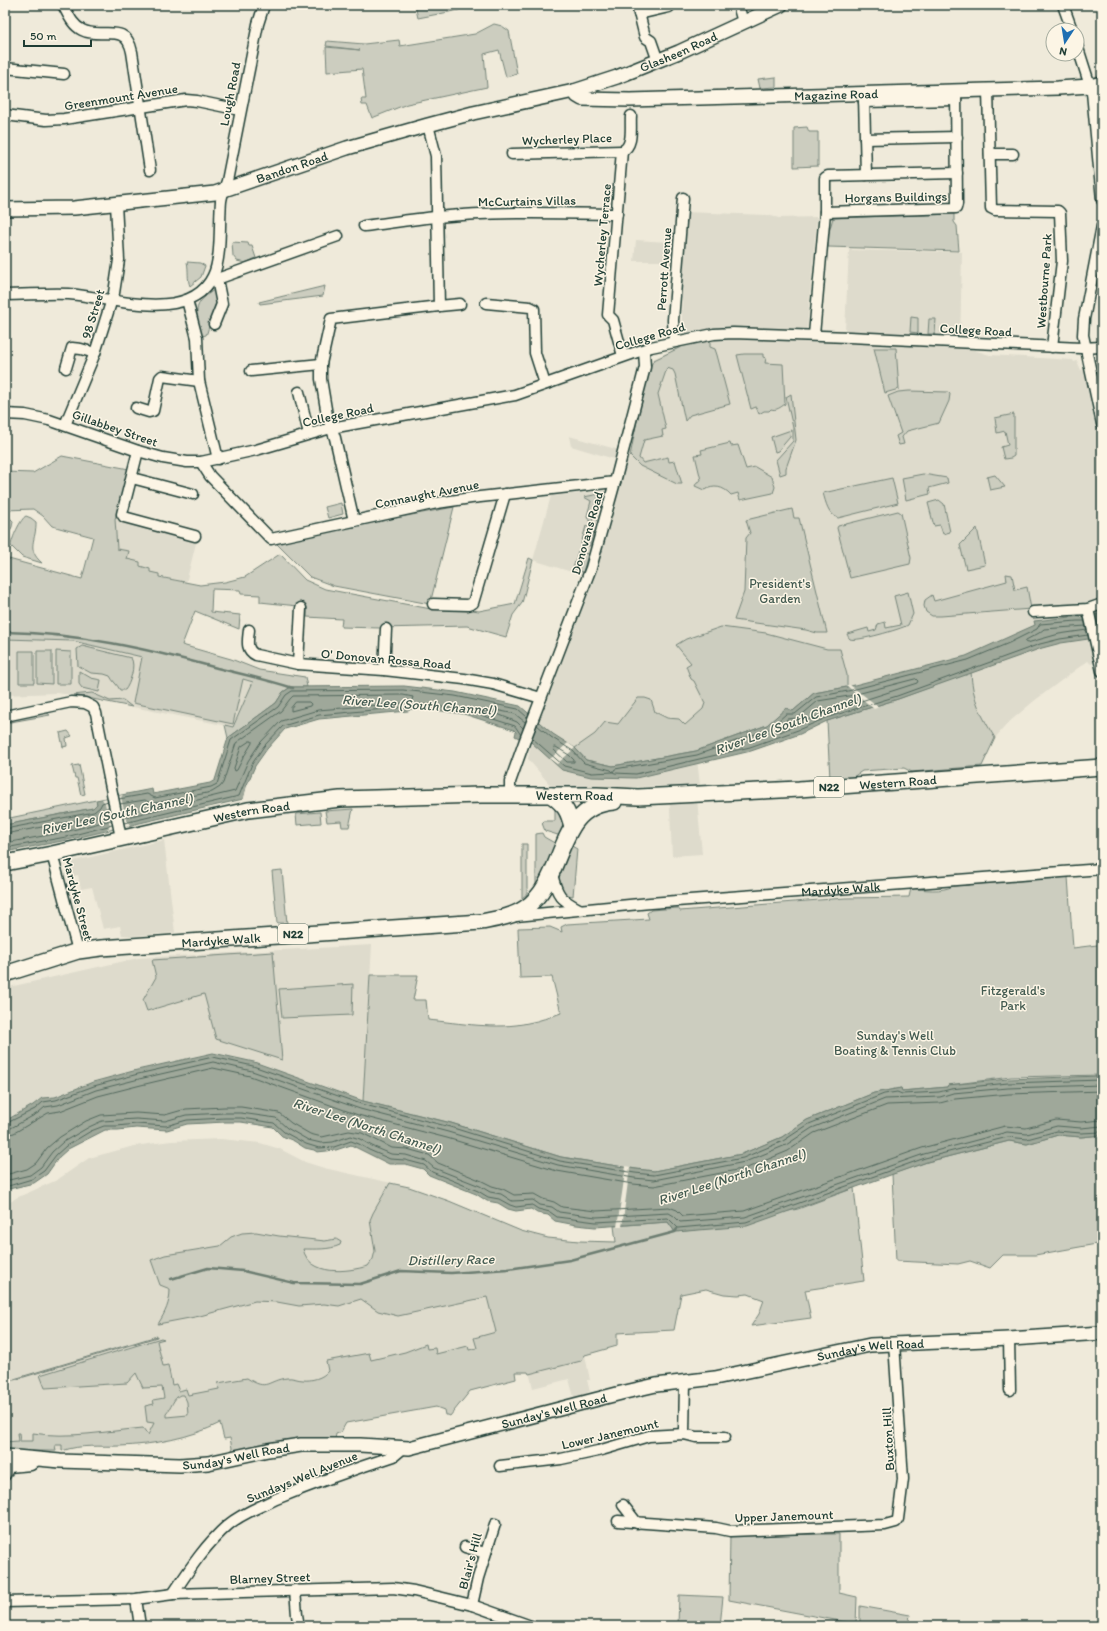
<svg xmlns="http://www.w3.org/2000/svg" width="1107" height="1631" font-family="Itim,sans-serif">
	<style>
		.built { fill: #dedbcc }
		.green { fill: #cccdbf; stroke: #76857a; fill-rule: evenodd }
		.water { fill: #9fa89a; stroke: #6c7d71 }
		.pier { fill: #efeada }
		.lines { fill: none; stroke-linecap: round; stroke-linejoin: round }
		.shore { stroke: #52685d; stroke-width: 1 }
		.stream { stroke: #6c7d71; stroke-width: 2.5 }
		.minor-casing { stroke: #1f3d34; stroke-width: 13 }
		.major-casing { stroke: #1f3d34; stroke-width: 16 }
		.highway-casing { stroke: #1f3d34; stroke-width: 18 }
		.minor { stroke: #fcf5e5; stroke-width: 10 }
		.major { stroke: #fcf5e5; stroke-width: 13 }
		.highway { stroke: #fcf5e5; stroke-width: 15 }
		.labels { text-anchor: middle; dominant-baseline: central; stroke-width: 3; stroke-linejoin: round; paint-order: stroke }
		.shield { fill: #fcf5e5; stroke: #617469; stroke-width: 1 }
		.shield-label { font-size: 12px; font-weight: bold; fill: #1f3d34 }
		.street-label { font-size: 13px; fill: #1f3d34; stroke: #fcf5e5 }
		.park-label { font-size: 13px; fill: #425a50; stroke: #fcf5e5 }
		.water-label { font-size: 14px; font-style: italic; fill: #455d53; stroke: #fcf5e5 }
	</style>
	<rect width="100%" height="100%" fill="#efeada"/>
	<filter id="ink" filterUnits="userSpaceOnUse"><feTurbulence type="fractalNoise" baseFrequency=".025" numOctaves="2"/><feDisplacementMap in="SourceGraphic" scale="8" xChannelSelector="R" yChannelSelector="G"/><feConvolveMatrix kernelMatrix="1 2 1 2 8 2 1 2 1" color-interpolation-filters="sRGB"/></filter>
	<g filter="url(#ink)">
		<path class="built" d="M684 212 767 215 779 218 817 217 807 329 845 330 849 250 962 252 960 348H967L990 355 1073 360 1074 362 1077 361 1081 370 1102 367V656L1091 664 1088 661 1078 668 1034 701 1008 723 995 738 982 766 912 772 904 768 862 771 859 774 830 779 827 721 786 709 696 751 700 785 696 787 702 854 672 856 669 786 570 789 565 787H552L528 759 531 742 594 579 533 560 551 496 603 491 616 493 624 462 571 446 569 436 630 453 650 363 653 359 680 346 682 329V261H634L636 240 683 243Z
			M115 519 197 539 186 583 159 577 104 572 117 549Z
			M5 639 73 641 254 682 233 727 73 695 56 693 5 695Z
			M164 840 175 933 130 936 122 935 120 926 103 929 92 887 81 889 78 875 73 876 70 862Z
			M372 945 363 1101 254 1062 213 1053 137 1070 93 1082 55 1097 42 1098 33 1105 5 1121V988L138 958Z
			M221 1139 260 1143 280 1149 305 1162 324 1168 409 1187 449 1201 521 1231 548 1238 579 1241 616 1242 617 1346 585 1355 590 1380H587L590 1392H587L588 1397 575 1401 569 1379 533 1388 529 1372 523 1373 518 1372 515 1373 516 1379 470 1391 450 1416 448 1415H445L444 1410 436 1407 361 1419 346 1423 341 1432 336 1434 335 1439 233 1453 230 1438 224 1439 220 1423 208 1429 152 1444 119 1446H87L74 1447 62 1451H5V1206L16 1198 57 1180 89 1158 134 1146 171 1141Z"/>
		<path class="green" d="M415 5H458L459 10 418 18Z
			M494 24 502 26 509 31 517 74 506 77 499 50 484 54 487 87 407 104 372 118 367 105H362L361 99H366L362 69 327 72 326 47 360 50 326 46 327 41 364 44 399 40 400 46 475 34Z
			M776 77V87L760 88 758 79Z
			M807 127 809 132H818V166L794 167V128Z
			M954 214V222L957 226 959 251 828 247 829 232 833 218Z
			M232 242 248 243 249 246H252L256 258 245 263 237 261 233 256Z
			M187 262 200 263 205 266 201 277 190 286C187 279 189 270 187 262Z
			M325 286 323 296 260 304 259 302Z
			M214 290 217 300 207 333 206 335 202 336C196 312 191 305 214 290Z
			M911 317 918 318V333L910 332Z
			M929 319H936L935 334H928Z
			M710 340V347L715 349 717 355 730 404 690 415 685 421 675 374 673 370 667 368 658 394 666 429 662 430 663 436 644 440 639 458 643 463 668 457 669 462 675 461 682 484H677L640 466 630 456C634 438 645 371 654 360L683 346Z
			M874 348H896L899 389 885 393Z
			M744 354H763V357L766 358 765 363 783 364 785 404C781 407 776 411 771 409L769 411H764L759 414 756 407 751 409 737 355Z
			M909 391 948 392 950 394 949 401 939 423 907 431 902 437 904 444 899 445 896 436 901 433 888 396 898 392Z
			M791 394 796 440 786 468V473L780 475 776 460 793 441V428L786 397Z
			M1014 414V456L1011 458 1004 459 1001 447 1008 445 1005 431 997 433 995 418Z
			M791 430 790 437 778 451 775 452 771 437Z
			M730 443 731 446 738 445 746 469 755 467 772 477 775 487 773 493 740 500 738 493 731 495C723 486 714 485 704 490L695 486 697 482 701 480 695 455 702 454 701 450Z
			M62 456 129 469 115 519 117 549 129 551 127 559 140 562V566L150 569V572L159 574V577L200 585 225 582 245 577 280 554 305 580 325 589 431 609 472 610 479 611 515 604 529 558 533 560 522 603 513 615 506 637 467 626 380 628 341 627 342 619 307 617V607L260 602V595L241 594 240 590 212 589 211 612 240 615 239 629 195 611 182 645 231 659 259 670 305 677 307 687H291L283 692 276 703 228 738 225 725 233 727 253 682 243 679 233 724 133 703 142 657 73 641 5 639V558L82 579 93 537 52 526 43 516 33 509 5 510V472L33 473Z
			M923 474 947 478 948 483 929 488 930 494 906 500 902 478Z
			M995 475 1005 487 990 490 987 477Z
			M892 478 898 503 838 518C828 514 826 503 823 493Z
			M599 494 592 521 589 520 587 516 591 501 584 497Z
			M939 500 944 504 950 532 943 534 940 525 934 526 928 503Z
			M341 503 343 514 328 518 325 507Z
			M454 507 430 604 334 586 310 577 274 541Z
			M792 509 794 518H799L827 633H817L806 630 734 620 744 592 746 538 750 533 746 520Z
			M898 511 901 513 911 558 910 564 850 578 837 528 838 526Z
			M26 516 31 518 36 522C37 540 25 548 42 563L22 557 11 546C11 540 21 518 26 516Z
			M5 517 10 518 13 521 12 527 5 539Z
			M586 526 589 527V529L594 531 590 546 581 544Z
			M977 528 985 565 966 569 960 545Z
			M578 551 588 554 583 572 573 569Z
			M1006 574 1012 575 1015 590 1027 587 1031 609 941 616H932L926 612 924 606 925 600 932 595 934 601 1007 581Z
			M908 592 913 614 908 625C901 629 857 642 850 639 848 637 848 636 847 634L868 628 869 632 876 630 878 624 885 622 886 628 901 625 894 596Z
			M721 627 766 633 827 649H840L847 675V687L814 693 793 711 786 709 767 725 696 751 613 766 586 760 575 748 595 734 605 722 618 724 638 698H645L651 700 655 712 667 718 679 719 685 725 703 709 705 703 694 681 691 679 686 666 691 663 676 645 686 639Z
			M82 646 131 658C136 665 130 684 125 690H120C117 684 113 682 110 676L104 674 91 673 78 666 77 649Z
			M19 651H34V683H19Z
			M37 651H52V684L37 683Z
			M56 651 71 652V684H56Z
			M79 671 91 678 101 680 99 692 82 688 79 684Z
			M971 672C972 699 982 717 995 738L982 766 912 772 904 768 862 771 850 779H830L827 721 898 699Z
			M92 693 110 701 123 700 132 707 73 695Z
			M46 712 50 715 5 723V721Z
			M68 731 72 736 66 738 67 746 63 747 60 733Z
			M79 765 85 794 81 795 77 778H75L72 766Z
			M96 800 97 804 93 808 5 825V819Z
			M555 808H560L566 822 561 836 545 831 542 823 544 821H555Z
			M353 809 349 827H342L341 821 327 822 325 811Z
			M320 812 321 823 297 825 296 814Z
			M542 833 544 837 558 845 536 889V834Z
			M522 844H527V894L522 898Z
			M570 845 577 849 573 896 568 895 567 898 558 884V879Z
			M282 870 287 923H277L272 871Z
			M1068 877 1073 948 1097 945 1102 942V1075L1011 1077 948 1085V1087L901 1091V1088L874 1093 807 1120 782 1137 742 1154 654 1171 636 1169 561 1157 451 1123 363 1101 370 975H418L413 1000H426L428 1020C459 1023 497 1030 528 1023 539 1021 550 1017 561 1013L552 977 520 978 518 928 550 927 562 932 561 927 567 924 649 919 647 913 651 910 678 908 680 911 845 898 909 897 911 888C923 890 943 892 953 886Z
			M273 952 282 1060 216 1039 204 994 147 1011 143 1000 156 977 152 960Z
			M353 984 352 1015 282 1018 279 989Z
			M1058 1135 1081 1137 1102 1135V1243L1035 1255H1003L990 1268 970 1261 958 1264 896 1261 892 1174 927 1162 1009 1141 1027 1144Z
			M390 1183 409 1187 449 1201 521 1231 548 1238 579 1241 616 1242 614 1226 668 1222 675 1232 704 1229 798 1209 854 1188 864 1281 805 1290 811 1318 751 1326 759 1314 764 1300 748 1294 738 1295 724 1294 706 1289 681 1294 674 1330 617 1333V1346L585 1355 581 1361 529 1374 528 1372H515L516 1379 470 1391 450 1416 448 1415H445L444 1410 436 1407 346 1423 341 1432 336 1434 335 1439 233 1453 230 1438 224 1439 220 1423C191 1438 152 1445 120 1446 100 1447 81 1444 62 1451V1445H55L56 1451H5V1442L18 1441 17 1433H19L20 1441H33V1433C68 1439 108 1431 143 1428L148 1435 154 1423 147 1422 145 1406 154 1404 153 1400 164 1398 162 1387 143 1388 136 1373 127 1383 45 1388 40 1375 161 1338 164 1339 157 1341 163 1366 168 1365 172 1385 176 1384 179 1391 186 1389 188 1395 219 1389 218 1383 247 1378C268 1392 267 1380 287 1378 292 1377 298 1380 303 1380 311 1381 323 1378 328 1371L326 1361 369 1353 371 1360 405 1352 426 1344 427 1349 435 1348 436 1354 468 1346 469 1350 477 1348 474 1338 496 1332 487 1297 398 1316 378 1311 361 1299 339 1306 324 1304 299 1306 277 1302 255 1301 200 1316 158 1324C165 1313 170 1303 170 1289L160 1285 151 1260 165 1255 220 1246 231 1237 242 1233 256 1232 279 1236 325 1241 336 1239 341 1242 340 1245C329 1250 316 1249 303 1249 310 1277 347 1272 368 1266L373 1259 375 1251 370 1220 373 1213ZM180 1395H184L187 1402 188 1415 166 1417V1414C171 1409 173 1398 180 1395Z
			M157 1336V1337L14 1380V1379Z
			M839 1534V1593L857 1597 856 1624 729 1600 730 1535Z
			M679 1595 723 1597 720 1626H678Z
			M860 1606 910 1615 908 1626H869L860 1624Z"/>
		<path class="water" d="M1098 614H1102V637L1061 643 1042 648 898 699 827 721 800 734 751 751 636 778 591 777 562 770 531 742 519 738 515 736 516 732 514 730 464 714 420 708 411 709 408 711 319 719 285 729 267 749 255 766 246 787 243 799 67 840 5 852V825L93 808 97 804 96 800 152 789 153 794 210 783 215 780 228 738 276 703 283 692 291 687 404 686 455 692 520 706 553 734 575 748 586 760 613 766 696 751 767 725 786 708 793 711 814 693 847 687 966 656 1035 625 1034 621 1080 616 1081 618Z
			M213 1053 254 1062 363 1101 451 1123 561 1157 636 1169 654 1171 742 1154 782 1137 807 1120 874 1093 901 1088 902 1091 947 1087 948 1085 1008 1079 1102 1076V1135L1081 1137 1058 1135 1027 1144 1009 1141 927 1162 747 1226 675 1232 668 1222 595 1227 576 1225 555 1221 548 1215 537 1213 531 1209 516 1211 508 1209 498 1203 487 1201 476 1194 429 1175 423 1169 405 1164H389L351 1145 336 1150 317 1152 314 1150 305 1148 294 1141 282 1136 273 1127 241 1122H225L187 1124 167 1130 136 1128 118 1130H105L68 1149 59 1157 47 1174 34 1183 9 1189 5 1192V1121L33 1105 42 1098 55 1097 93 1082 137 1070Z"/>
		<path class="pier" d="M846 685H850L879 707 874 709Z
			M568 743 575 748 557 764 550 759Z
			M123 795 121 797 126 819 130 825 107 830 110 826 105 803 102 799Z
			M626 1166 630 1167 622 1227H617Z"/>
		<g class="lines">
			<path class="shore" d="M1085 621H1077L1040 624 1037 629 1009 643 968 660 848 691 816 697 795 714H786L769 729 697 755 615 769 613 772 615 773 636 774 750 747 798 730 826 718 897 696 1040 644 1060 639 1088 635
				M1086 626 1044 629 1039 633 1026 640 1025 642 1027 643 1059 634 1087 630
				M916 679 918 681 917 683 824 713 780 732 777 730 787 719 798 718 818 701 849 696Z
				M296 702H309L311 704 310 706 291 711V708Z
				M523 728 517 722 495 713 494 711 496 710 515 714 525 722
				M532 738 564 766 592 773 613 772 611 770 584 763 573 751 551 737 537 725
				M250 741H252V743L243 758 237 770 235 771 234 768 241 747Z
				M554 747H556L569 755 574 760V762H567L554 750Z
				M119 799 147 794 155 798 211 787 217 784 231 740 278 707 286 695 292 691 403 690 455 696 518 709 527 717
				M120 804 145 800 150 803H155L212 792 220 787 223 783 236 743 281 711 290 699 293 696 403 695 413 697 412 700 404 703 318 710 281 721 260 743 248 761 235 791 123 818
				M124 823 239 796 252 764 264 746 283 726 319 715 406 707 410 705 420 704 465 710 515 726 521 735
				M5 829 94 812 100 807 102 803 108 801
				M5 834 95 817 109 806
				M5 843 65 832 111 820
				M5 848 66 837 112 825
				M5 1124 35 1109 43 1102 56 1100 94 1086 138 1074 213 1057 253 1066 361 1104 450 1127 560 1161 635 1173 654 1175 743 1158 783 1141 809 1124 884 1094 897 1092 902 1094 939 1092 951 1089 1008 1083 1102 1080
				M5 1129 11 1128 38 1113 45 1107 58 1105 96 1090 139 1079 213 1062 252 1071 360 1109 448 1132 558 1165 634 1178 654 1180 745 1162 786 1145 812 1128 885 1099 940 1097 953 1093 1008 1088 1102 1085
				M5 1135 14 1133 48 1113 60 1111 98 1096 141 1085 213 1068 250 1076 358 1115 447 1138 557 1171 633 1184 654 1186 747 1168 788 1151 814 1133 887 1105 940 1103 955 1099 1009 1094 1102 1091
				M5 1175 27 1169 36 1163 47 1148 60 1137 86 1121 101 1115 136 1113 165 1115 186 1109 224 1107H241L279 1113 291 1123 310 1134 322 1137 349 1131 362 1133 392 1148 407 1149 429 1155 438 1163 482 1181 492 1186 503 1189 514 1195 534 1194 543 1199 554 1202 562 1207 596 1211 669 1207 677 1210 683 1216 744 1211 922 1148 1005 1126 1026 1128 1056 1120 1081 1122 1102 1120
				M5 1181 30 1175 41 1167 52 1152 63 1142 89 1127 102 1121 136 1119 165 1121 186 1115 224 1113H241L276 1118 287 1128 308 1140 321 1143 333 1142 350 1136 360 1139 372 1146 391 1154 406 1155 426 1161 434 1168 480 1186 490 1192 501 1194 512 1201 533 1200 540 1205 552 1207 559 1212 596 1217 669 1213 674 1216 680 1222 745 1217 924 1154 1007 1132 1027 1134 1057 1126 1081 1128 1102 1126
				M5 1187 32 1179 44 1171 56 1155 66 1146 91 1131 104 1126H117L136 1124 166 1126 187 1120 225 1118H241L274 1123 284 1132 306 1144 319 1148 334 1147 351 1141 359 1144 369 1150 390 1159 405 1160 424 1165 432 1172 478 1191 488 1197 499 1199 510 1205 516 1207 532 1205 538 1209 550 1212 557 1217 596 1222 668 1218 678 1228 746 1222 925 1158 1008 1137 1027 1139 1057 1131 1081 1133 1102 1132"/>
			<path class="stream" d="M5 632C77 633 148 649 217 668 242 674 268 680 293 688
				M171 1279 208 1268 243 1271 294 1283 360 1284 401 1271 451 1273 508 1269 570 1260 675 1232 677 1229"/>
			<g class="minor-casing">
				<g id="minor">
					<path d="M63 5C68 14 72 25 82 30 101 40 126 21 132 52L150 170"/>
					<path d="M637 5 645 37 651 41 658 61"/>
					<path d="M738 5 743 22"/>
					<path d="M1063 5 1072 30"/>
					<path d="M639 14 669 7"/>
					<path d="M1077 45 1092 92 1102 200"/>
					<path d="M5 68 64 74"/>
					<path d="M988 90 991 208 995 210 1058 211 1060 213 1062 261 1052 347"/>
					<path d="M864 97 866 175"/>
					<path d="M864 102 956 100"/>
					<path d="M5 115 46 120 64 119 186 100 197 101 240 110"/>
					<path d="M865 139 957 137"/>
					<path d="M512 154 622 151"/>
					<path d="M990 154H1013"/>
					<path d="M825 212 956 208 957 204 956 91"/>
					<path d="M364 226C389 223 413 219 437 217 497 211 557 213 617 214"/>
					<path d="M1102 226 1084 319 1083 335 1102 424"/>
					<path d="M213 278 217 279 338 236"/>
					<path d="M5 295C26 295 48 293 69 294 109 297 190 325 213 276 222 258 219 222 221 201 222 194 225 187 227 181L258 24 264 5"/>
					<path d="M187 300 197 338 199 381 218 459"/>
					<path d="M486 303 530 307 534 309 535 353 545 384"/>
					<path d="M439 306 460 304"/>
					<path d="M214 324 222 304 217 279"/>
					<path d="M814 335 825 212V178L828 176 957 173"/>
					<path d="M674 342 673 320 683 198"/>
					<path d="M623 356 613 320 608 315 622 151C634 146 630 127 631 116"/>
					<path d="M66 368 72 348 81 349 95 353"/>
					<path d="M251 371 321 364"/>
					<path d="M299 392 309 434"/>
					<path d="M136 408 149 412 153 411 160 378 162 376 199 381"/>
					<path d="M5 414 25 415 49 420 138 451 163 458 187 462H201L256 450 331 428 515 395 651 347 714 334 733 333 849 337 1081 348 1102 347"/>
					<path d="M65 425 95 353 114 293 119 260 116 204"/>
					<path d="M138 451 122 514 124 517 195 536"/>
					<path d="M201 462 210 476 271 539 437 503 471 498 615 482"/>
					<path d="M132 478 193 494"/>
					<path d="M354 521 335 438 327 415 321 379V364L331 319 439 306 436 156 428 125"/>
					<path d="M433 604 468 605 473 603 505 494"/>
					<path d="M1088 609 1102 671"/>
					<path d="M1033 612 1088 609 1102 604"/>
					<path d="M249 630C248 640 245 650 256 655L298 664 384 670 464 679 493 684 541 698"/>
					<path d="M298 664 301 608"/>
					<path d="M384 670 386 629"/>
					<path d="M5 716 71 702 85 703 93 707 96 713 121 838"/>
					<path d="M510 795V782L525 740 591 568 615 482 645 367 644 350"/>
					<path d="M52 854 78 951"/>
					<path d="M552 874C557 895 560 899 579 909"/>
					<path id="s1" d="M516 916 650 903 1102 869"/>
					<path d="M1009 1339 1010 1390"/>
					<path d="M684 1434 685 1382"/>
					<path d="M500 1466 561 1459 598 1451 649 1436 684 1434 696 1437H725"/>
					<path d="M5 1475 9 1467 31 1465 37 1460"/>
					<path d="M623 1505 637 1523"/>
					<path d="M618 1521 716 1528 730 1531 885 1525 896 1522 898 1519 903 1479 894 1343"/>
					<path d="M465 1547 485 1553"/>
					<path d="M295 1590 297 1615 299 1626"/>
					<path d="M173 1594C189 1570 205 1545 228 1525 242 1513 260 1507 276 1499 315 1483 354 1469 394 1456L400 1451 401 1449"/>
					<path d="M136 1599 140 1626"/>
					<path d="M5 1602 136 1599 173 1594 393 1588 414 1591 472 1605 531 1626"/>
					<path d="M472 1605 478 1578 495 1524"/>
				</g>
			</g>
			<g class="major-casing">
				<g id="major">
					<path id="s2" d="M574 91 577 96 582 99 630 100 1058 88 1090 86 1102 83"/>
					<path id="s3" d="M5 209 74 208 215 193 347 148 428 125 473 113 574 91 617 77 679 52 781 5"/>
					<path id="s4" d="M5 1456 60 1461 180 1465 208 1463 268 1450 301 1445H360L409 1448 621 1393 656 1385 715 1378 870 1345 1009 1339 1102 1333"/>
				</g>
			</g>
			<g class="highway-casing">
				<g id="highway">
					<path d="M551 795C565 806 568 810 572 827"/>
					<path id="s5" d="M5 863 52 854 248 810 340 799 481 795H597L638 797 680 795 799 789 1102 767"/>
					<path id="s6" d="M5 974 78 951 101 948 481 922C496 919 512 917 525 908 567 880 554 806 614 802"/>
				</g>
			</g>
			<use href="#minor" class="minor"/>
			<use href="#major" class="major"/>
			<use href="#highway" class="highway"/>
		</g>
	</g>
	<g class="labels">
		<g class="shield">
			<rect x="814" y="777" width="30" height="20" rx="3"/>
			<rect x="278" y="924" width="30" height="20" rx="3"/>
		</g>
		<g class="shield-label">
			<text x="829" y="787">N22</text>
			<text x="293" y="934">N22</text>
		</g>
		<g class="street-label">
			<text stroke="none"><textPath href="#s3" startOffset="696">Glasheen Road</textPath></text>
			<text transform="translate(230 94) rotate(-79)">Lough Road</text>
			<text stroke="none"><textPath href="#s2" startOffset="266">Magazine Road</textPath></text>
			<text transform="translate(121 97) rotate(-9)">Greenmount Avenue</text>
			<text transform="translate(567 139) rotate(-2)">Wycherley Place</text>
			<text stroke="none"><textPath href="#s3" startOffset="292">Bandon Road</textPath></text>
			<text transform="translate(896 197) rotate(-1)">Horgans Buildings</text>
			<text transform="translate(527 201) rotate(-1)">McCurtains Villas</text>
			<text transform="translate(602 235) rotate(-85)">Wycherley Terrace</text>
			<text transform="translate(664 269) rotate(-86)">Perrott Avenue</text>
			<text transform="translate(1044 281) rotate(-86)">Westbourne Park</text>
			<text transform="translate(93 314) rotate(-73)">98 Street</text>
			<text transform="translate(976 330) rotate(3)">College Road</text>
			<text transform="translate(650 336) rotate(-16)">College Road</text>
			<text transform="translate(338 415) rotate(-12)">College Road</text>
			<text transform="translate(115 428) rotate(19)">Gillabbey Street</text>
			<text transform="translate(427 494) rotate(-11)">Connaught Avenue</text>
			<text transform="translate(587 533) rotate(-74)">Donovans Road</text>
			<text transform="translate(386 659) rotate(5)">O' Donovan Rossa Road</text>
			<text stroke="none"><textPath href="#s5" startOffset="900">Western Road</textPath></text>
			<text stroke="none"><textPath href="#s5" startOffset="576">Western Road</textPath></text>
			<text stroke="none"><textPath href="#s5" startOffset="252">Western Road</textPath></text>
			<text stroke="none"><textPath href="#s1" startOffset="326">Mardyke Walk</textPath></text>
			<text transform="translate(78 899) rotate(75)">Mardyke Street</text>
			<text stroke="none"><textPath href="#s6" startOffset="220">Mardyke Walk</textPath></text>
			<text stroke="none"><textPath href="#s4" startOffset="879">Sunday's Well Road</textPath></text>
			<text stroke="none"><textPath href="#s4" startOffset="556">Sunday's Well Road</textPath></text>
			<text transform="translate(610 1434) rotate(-13)">Lower Janemount</text>
			<text transform="translate(888 1439) rotate(-93)">Buxton Hill</text>
			<text stroke="none"><textPath href="#s4" startOffset="232">Sunday's Well Road</textPath></text>
			<text transform="translate(302 1477) rotate(-22)">Sundays Well Avenue</text>
			<text transform="translate(784 1516) rotate(-2)">Upper Janemount</text>
			<text transform="translate(470 1561) rotate(-75)">Blair's Hill</text>
			<text transform="translate(270 1578) rotate(-2)">Blarney Street</text>
		</g>
		<g class="park-label">
			<text x="780" y="583">President's<tspan x="780" dy="15">Garden</tspan></text>
			<text x="1013" y="990">Fitzgerald's<tspan x="1013" dy="15">Park</tspan></text>
			<text x="895" y="1035">Sunday's Well<tspan x="895" dy="15">Boating &amp; Tennis Club</tspan></text>
		</g>
		<g class="water-label">
			<text transform="translate(419 705) rotate(4)">River Lee (South Channel)</text>
			<text transform="translate(788 724) rotate(-20)">River Lee (South Channel)</text>
			<text transform="translate(117 814) rotate(-12)">River Lee (South Channel)</text>
			<text transform="translate(367 1126) rotate(18)">River Lee (North Channel)</text>
			<text transform="translate(732 1177) rotate(-18)">River Lee (North Channel)</text>
			<text transform="translate(451 1260) rotate(-1)">Distillery Race</text>
		</g>
	</g>
	<rect width="1107" height="1631" fill="none" stroke="#fcf5e5" stroke-width="20"/>
	<rect x="10" y="10" width="1087" height="1611" fill="none" stroke="#1f3d34" stroke-width="1.5" filter="url(#ink)"/>
	<g transform="translate(1065 42) rotate(192)"><circle r="19" fill="#fcf5e5" stroke="#a4ab9e"/>
	<path d="M0-3L7 15L0 10L-7 15Z" fill="#1f6fb2"/>
	<text y="-6" font-size="11" font-weight="bold" text-anchor="middle" fill="#1f3d34">N</text>
	</g>
	<path d="M24 40v6h67v-6" fill="none" stroke="#1f3d34" stroke-width="2"/>
	<text x="30" y="40" font-size="12" fill="#1f3d34" stroke="#fcf5e5" stroke-width="3" paint-order="stroke">50 m</text>
</svg>
